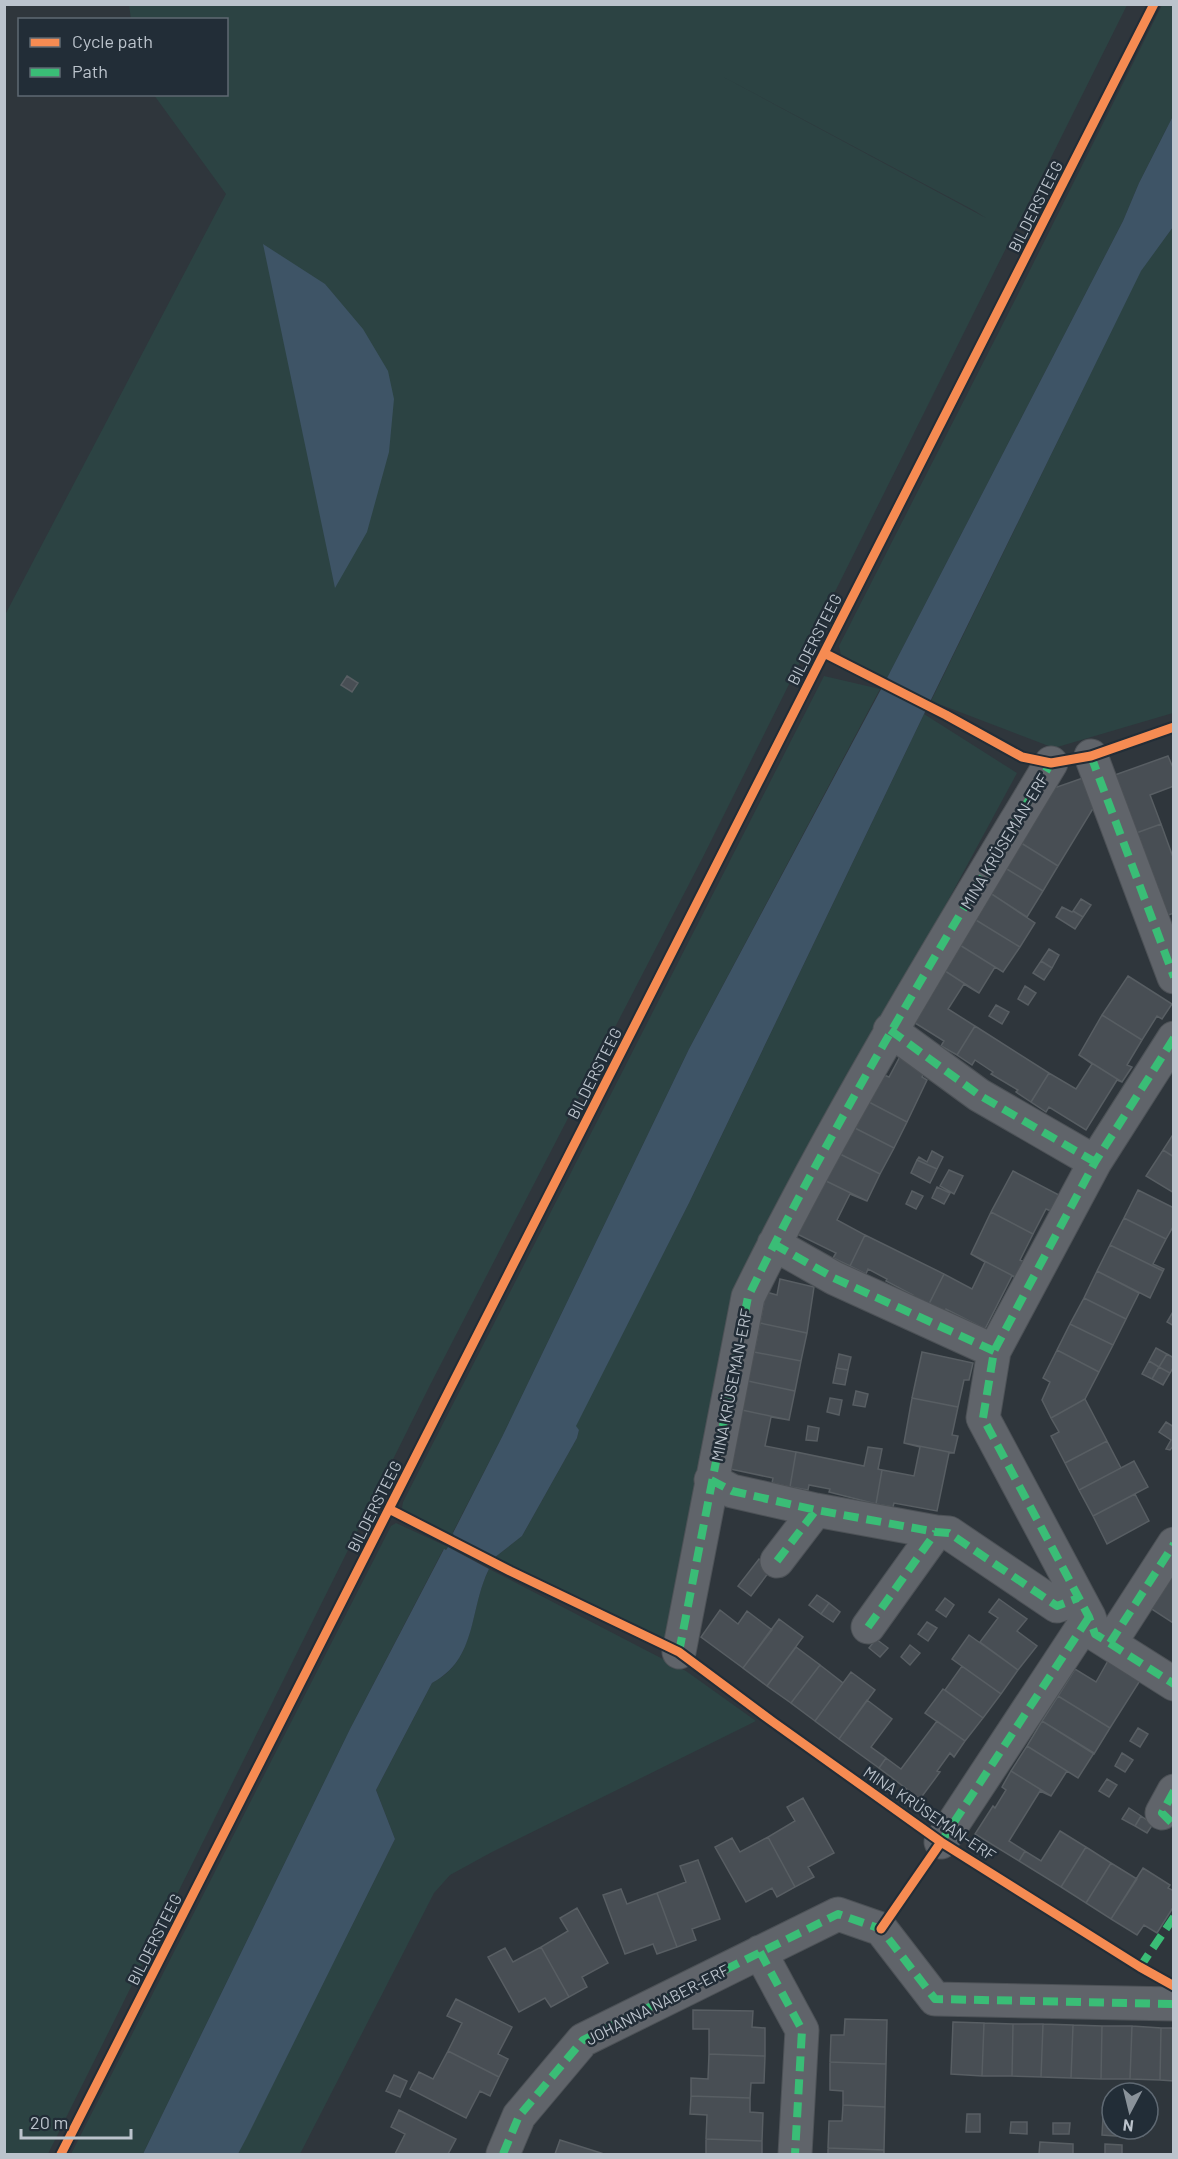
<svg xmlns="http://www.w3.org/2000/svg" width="1178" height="2159" font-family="Barlow,sans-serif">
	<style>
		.green { fill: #2c4343; fill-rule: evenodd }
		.water { fill: #3e5466 }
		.building { fill: #484e54; stroke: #585e63; stroke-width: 1.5 }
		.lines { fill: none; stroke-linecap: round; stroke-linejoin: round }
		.minor-casing { stroke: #4d5257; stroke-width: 35 }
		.minor { stroke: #60646a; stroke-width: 33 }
		.quiet { stroke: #3abd76; stroke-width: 8; stroke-dasharray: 15 8; stroke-linecap: butt }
		.cycleway-casing { stroke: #222d37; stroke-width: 13 }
		.cycleway { stroke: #f68b52; stroke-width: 9 }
		.labels { text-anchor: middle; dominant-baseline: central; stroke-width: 5; stroke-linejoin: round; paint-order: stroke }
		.street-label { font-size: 16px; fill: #bbc3cc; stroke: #222d37 }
	</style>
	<rect width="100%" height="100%" fill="#2f363c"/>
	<path class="green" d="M129 5H1127L703 857 428 1389 48 2154H5V615L226 194 154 95 226 94V20L131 19ZM718 74 975 211 986 218Z
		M1162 5H1173V116L1139 183 1123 221 887 678 841 655 839 646 1017 296Z
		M1173 227V713L1054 748 931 701 1141 270Z
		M824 676 880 689 689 1049 502 1437 453 1532 454 1537 407 1514 402 1508 403 1502Z
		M924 714 1017 773 787 1198 669 1641 494 1558 522 1536 577 1438 579 1430 575 1426 689 1203Z
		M396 1523 448 1547 446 1550H443L350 1729 143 2154H71L391 1526Z
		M489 1569 686 1671 756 1721 492 1852 450 1875 434 1893 300 2154H238L395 1839 376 1790 432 1683C477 1661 469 1608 489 1569Z"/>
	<path class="water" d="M1173 116V227L1141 271 924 714 689 1203 576 1426 579 1430 577 1438 522 1536 494 1558 454 1537 453 1533 502 1437 689 1049 887 678 1123 221 1139 183Z
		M263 244 325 284 363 329 388 371 394 399 389 452 367 532 335 588Z
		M448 1547 489 1569C469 1609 478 1659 432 1683L376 1790 395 1839 247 2137 238 2154H143L350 1729 444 1549 446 1550Z"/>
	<path class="building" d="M347 676 358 683 352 692 341 685Z
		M1168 756 1174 770V786L1150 795 1161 824 1128 836 1112 776Z
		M1083 778 1094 807 1058 866 1018 841 1051 789Z
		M1161 824 1174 860V913L1157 919 1128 836Z
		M1018 841 1058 866 1043 891 1002 866Z
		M1002 866 1043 891 1027 917 987 891Z
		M987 891 1035 923 1020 947 971 917Z
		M1081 899 1091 905 1083 917 1073 911Z
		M1062 907 1072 912 1073 911 1083 917 1075 929 1056 917Z
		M971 917 1020 947 1003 972 955 942Z
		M955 942 995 967 979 993 939 967Z
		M1049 949 1059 955 1052 968 1041 961Z
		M1041 961 1052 968 1044 980 1033 973Z
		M939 967 979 993 964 984 948 1009 975 1026 957 1055 941 1046 944 1041 907 1018Z
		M1128 976 1172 1004 1162 1019 1157 1016 1142 1040 1102 1015Z
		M1025 986 1036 993 1028 1005 1018 999Z
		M996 1005 1009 1012 1002 1024 989 1016Z
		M1102 1015 1142 1040 1127 1065 1132 1067 1122 1082 1079 1055Z
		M975 1026 1049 1073 1031 1102 1016 1092 1018 1090 991 1074 993 1072 975 1060 972 1065 957 1055Z
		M904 1049 928 1064 922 1077 927 1080 907 1122 865 1100 879 1073 889 1077Z
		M1079 1055 1122 1082 1117 1080 1086 1130 1049 1107 1046 1112 1031 1102 1049 1073 1076 1089 1092 1064Z
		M865 1100 907 1122 894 1148 851 1126Z
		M851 1126 894 1148 880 1174 838 1153Z
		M1174 1133V1157L1163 1150Z
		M1163 1150 1174 1157V1193L1146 1176Z
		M932 1151 943 1157 937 1169 917 1160 919 1157 927 1162Z
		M838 1153 880 1174 867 1201 824 1180Z
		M917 1160 937 1169 930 1183 911 1173Z
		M949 1170 963 1176 954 1194 940 1186Z
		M1013 1171 1059 1195 1051 1211 1046 1209 1033 1234 991 1212Z
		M824 1180 867 1201 850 1194 837 1220 865 1235 850 1266 833 1258 836 1253 797 1234Z
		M937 1187 950 1193 944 1204 932 1198Z
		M1138 1190 1174 1208V1225L1166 1239 1124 1218Z
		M912 1191 923 1196 916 1209 906 1204Z
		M991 1212 1033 1234 1020 1260 1025 1262 1017 1278 971 1254Z
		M1124 1218 1166 1239 1153 1264 1164 1269 1163 1271 1110 1245Z
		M865 1235 944 1274 928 1306 912 1298 913 1295 886 1281 887 1279 868 1269 866 1274 850 1266Z
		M1110 1245 1163 1271 1150 1298 1097 1271Z
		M971 1254 1017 1278 1012 1276 985 1329 946 1309 944 1314 928 1306 944 1274 972 1289 985 1262Z
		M1097 1271 1139 1293 1126 1319 1084 1298Z
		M780 1279 814 1287 807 1333 760 1323 766 1292 777 1295Z
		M1084 1298 1126 1319 1113 1345 1070 1324Z
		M1174 1310V1326L1167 1322Z
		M760 1323 807 1333 801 1361 754 1352Z
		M1070 1324 1113 1345 1099 1372 1057 1350Z
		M1156 1348 1167 1354 1159 1367 1149 1361Z
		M1057 1350 1099 1372 1085 1399 1051 1418 1042 1400 1050 1382 1043 1378Z
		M754 1352 801 1361 795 1391 748 1381Z
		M922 1352 973 1363 969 1380H964L958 1407 912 1398Z
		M839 1354 851 1357 848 1370 836 1368Z
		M1167 1354 1174 1358V1366L1170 1373 1159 1367Z
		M1149 1361 1159 1367 1152 1379 1142 1374Z
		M1159 1367 1170 1373 1163 1385 1152 1379Z
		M836 1368 848 1370 845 1385 833 1383Z
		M748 1381 795 1391 789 1420 742 1410Z
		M856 1391 868 1394 865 1407 853 1405Z
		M830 1398 842 1400 839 1415 827 1412Z
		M912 1398 958 1407 952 1435 958 1436 954 1453 904 1443Z
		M1085 1399 1107 1441 1065 1463 1051 1436 1059 1432 1051 1418Z
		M742 1410 789 1420 771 1417 765 1446 796 1452 790 1487 772 1483 773 1478 730 1469Z
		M1166 1422 1174 1427V1445L1170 1450 1166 1449 1171 1440 1159 1432Z
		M808 1426 819 1428 817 1441 806 1440Z
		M1107 1441 1121 1468 1079 1490 1065 1463Z
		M904 1443 954 1453H949L937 1511 894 1503 893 1507 876 1504 882 1470 914 1476 920 1447Z
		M868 1447 882 1449 878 1469 882 1470 876 1504 829 1492 830 1489 809 1485 808 1490 790 1487 796 1452 864 1466Z
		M1134 1461 1148 1487 1093 1516 1079 1490Z
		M1135 1494 1149 1521 1107 1544 1093 1516Z
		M1174 1551 1173 1623 1147 1606Z
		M759 1559 772 1568 751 1596 738 1586Z
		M817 1595 829 1603 821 1614 809 1605Z
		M945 1598 954 1605 946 1617 936 1610Z
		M999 1599 1027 1619 1017 1631 1037 1646 1018 1670 980 1642 998 1618 989 1612Z
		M829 1603 840 1612 833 1622 821 1614Z
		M720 1610 738 1624 747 1611 772 1630 743 1668 701 1637Z
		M779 1619 803 1637 767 1686 743 1668Z
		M927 1622 937 1628 928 1641 918 1634Z
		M969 1635 1018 1670 1001 1694 952 1659Z
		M876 1639 888 1648 880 1657 869 1648Z
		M910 1645 920 1653 910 1665 901 1657Z
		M796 1647 820 1665 791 1703 767 1686Z
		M1109 1659 1141 1679 1110 1728 1058 1696 1075 1669 1096 1682Z
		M820 1665 843 1683 815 1721 791 1703Z
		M962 1666 1001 1694 983 1718 945 1690Z
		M851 1672 875 1690 839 1739 815 1721Z
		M943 1689 983 1718 965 1741 925 1713Z
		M1058 1696 1110 1728 1094 1754 1042 1721Z
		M867 1700 892 1719 871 1747 886 1758 879 1768 839 1739Z
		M937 1721 965 1741 954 1757 950 1753 937 1771 940 1772 920 1799 879 1768 886 1758 901 1769Z
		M1042 1721 1094 1753 1078 1778 1027 1746Z
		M1138 1728 1148 1734 1140 1747 1130 1741Z
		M1027 1746 1067 1771 1051 1796 1011 1771Z
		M1122 1753 1133 1760 1125 1772 1115 1766Z
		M1011 1771 1051 1796 1040 1791 1009 1841 1025 1851 1019 1861 975 1834 993 1806 995 1808 1006 1790 1002 1787Z
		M1107 1779 1117 1785 1109 1797 1099 1791Z
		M803 1798 834 1853 808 1867 814 1877 795 1887 768 1837 795 1821 787 1807Z
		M1129 1808 1141 1816 1135 1826 1122 1819Z
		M1141 1816 1153 1824 1147 1833 1135 1826Z
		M1060 1831 1086 1847 1061 1887 1019 1861 1025 1851 1041 1861Z
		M768 1837 795 1887 777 1897 772 1888 746 1902 715 1847 732 1838 740 1852Z
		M1086 1847 1111 1863 1086 1903 1061 1887Z
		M698 1860 720 1919 692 1929 696 1940 677 1947 657 1893 686 1882 680 1866Z
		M1111 1863 1137 1879 1111 1919 1086 1903Z
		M1143 1868 1170 1885 1168 1888 1174 1891V1906L1157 1933 1144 1925 1137 1935 1111 1919Z
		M621 1889 627 1904 657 1893 677 1947 657 1954 653 1944 625 1954 603 1895Z
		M577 1908 608 1963 582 1977 587 1987 569 1997 541 1947 568 1931 560 1918Z
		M541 1947 569 1997 551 2007 545 1998 519 2012 488 1957 505 1948 513 1962Z
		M456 1999 512 2027 498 2054 508 2059 499 2077 448 2051 462 2023 447 2016Z
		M693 2010 753 2011 752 2027 765 2028V2056L709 2054V2029H693Z
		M845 2019 887 2020 886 2064 830 2062 831 2035H844Z
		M953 2022 984 2023 982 2076 951 2074Z
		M984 2023 1013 2024 1012 2076H982Z
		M1013 2024H1043L1041 2077 1012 2076Z
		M1043 2024 1073 2025 1071 2078 1041 2077Z
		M1073 2025 1102 2026 1101 2079 1071 2078Z
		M1102 2026H1132L1130 2079H1101Z
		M1132 2026 1161 2028 1160 2080 1130 2079Z
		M1161 2028H1174V2081L1160 2080Z
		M448 2051 499 2077 490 2096 480 2091 466 2118 410 2089 419 2072 433 2079Z
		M709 2054 765 2056 764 2083H751L750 2098 691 2096V2078L708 2079Z
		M830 2062 886 2064 885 2107 843 2105V2091L830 2090Z
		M394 2075 407 2081 400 2097 386 2091Z
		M691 2096 750 2098V2112L763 2113 762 2141 706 2139 707 2115 690 2114Z
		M843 2105 885 2107 884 2150 828 2148 829 2121H842Z
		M399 2110 456 2139 448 2154H395L405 2134 391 2127Z
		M967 2114H980V2132H966Z
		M1103 2117H1112V2129H1129V2137L1102 2135Z
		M1011 2122H1027V2134L1010 2133Z
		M1053 2123H1070L1069 2134H1053Z
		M1130 2129H1143V2136H1130Z
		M706 2139 762 2141V2154H706Z
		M560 2140 604 2154H555Z
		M1040 2142 1073 2144V2154H1039Z
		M1105 2144 1122 2145V2154H1105Z
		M828 2148 884 2150V2154H828Z"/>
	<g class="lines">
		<g class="minor-casing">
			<path id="minor" d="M1091 756 1174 977
				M890 1030 979 1095 1095 1162
				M1174 1038 1095 1162 994 1351 983 1418 1089 1617 1095 1634 1174 1684
				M774 1244 834 1278 994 1351
				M711 1480 732 1491 816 1510 936 1532 949 1533 1057 1606 1078 1598
				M777 1561 816 1510
				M868 1627 936 1532
				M1110 1643 1174 1544
				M679 1652 748 1297C838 1113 946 938 1051 763
				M1162 1813 1174 1791
				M941 1842 1089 1617
				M760 1952 802 2030 795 2154
				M503 2154 519 2116 583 2040 838 1914 881 1929 935 1999 1174 2004"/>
		</g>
		<use href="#minor" class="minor"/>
		<path class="quiet" d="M1091 756 1174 977
			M890 1030 979 1095 1095 1162
			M1174 1038 1095 1162 994 1351 983 1418 1089 1617 1095 1634 1174 1684
			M774 1244 834 1278 994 1351
			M711 1480 732 1491 816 1510 936 1532 949 1533 1057 1606 1078 1598
			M777 1561 816 1510
			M868 1627 936 1532
			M1110 1643 1174 1544
			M679 1652 748 1297C838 1113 946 938 1051 763
			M1174 1791 1162 1813 1174 1825
			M941 1842 1089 1617
			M760 1952 802 2030 795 2154
			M1140 1967 1174 1917
			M503 2154 519 2116 583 2040 838 1914 881 1929 935 1999 1174 2004"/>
		<g class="cycleway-casing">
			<path id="cycleway" d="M824 653 946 715 1022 757 1051 763 1091 756 1174 727
				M389 1509 510 1571 679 1652 773 1722 941 1842 1140 1967 1174 1986
				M881 1929 941 1842
				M61 2154 1154 4"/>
		</g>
		<use href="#cycleway" class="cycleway"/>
	</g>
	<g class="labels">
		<g class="street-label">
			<text transform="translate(1035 206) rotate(-63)">BILDERSTEEG</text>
			<text transform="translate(814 639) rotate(-63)">BILDERSTEEG</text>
			<text transform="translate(1004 841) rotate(-59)">MINA KRÜSEMAN-ERF</text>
			<text transform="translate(594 1073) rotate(-63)">BILDERSTEEG</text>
			<text transform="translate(731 1385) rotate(-79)">MINA KRÜSEMAN-ERF</text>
			<text transform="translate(374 1506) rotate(-63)">BILDERSTEEG</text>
			<text transform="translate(930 1813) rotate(34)">MINA KRÜSEMAN-ERF</text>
			<text transform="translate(154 1939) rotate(-63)">BILDERSTEEG</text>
			<text transform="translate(657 2004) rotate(-27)">JOHANNA NABER-ERF</text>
		</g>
	</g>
	<rect width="1178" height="2159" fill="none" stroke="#bbc3cc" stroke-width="12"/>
	<rect x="18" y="18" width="210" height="78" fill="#222d37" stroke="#5f6973" stroke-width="1.5"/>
	<rect x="30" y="38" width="30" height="9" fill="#f68b52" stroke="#5f6973" stroke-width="1.5"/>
	<text x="72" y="48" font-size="18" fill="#bbc3cc">Cycle path</text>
	<rect x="30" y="68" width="30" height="9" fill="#3abd76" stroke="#5f6973" stroke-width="1.5"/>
	<text x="72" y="78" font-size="18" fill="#bbc3cc">Path</text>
	<g transform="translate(1130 2111) rotate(187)"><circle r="28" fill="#222d37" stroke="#5f6973" stroke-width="1.5"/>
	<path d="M0-4.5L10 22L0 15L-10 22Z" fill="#8a929a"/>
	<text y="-9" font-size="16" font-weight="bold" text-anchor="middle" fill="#bbc3cc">N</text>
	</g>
	<path d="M21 2129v9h110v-9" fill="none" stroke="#bbc3cc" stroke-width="3"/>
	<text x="30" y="2129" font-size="18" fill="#bbc3cc" stroke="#222d37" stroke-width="4.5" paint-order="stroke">20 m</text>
</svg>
